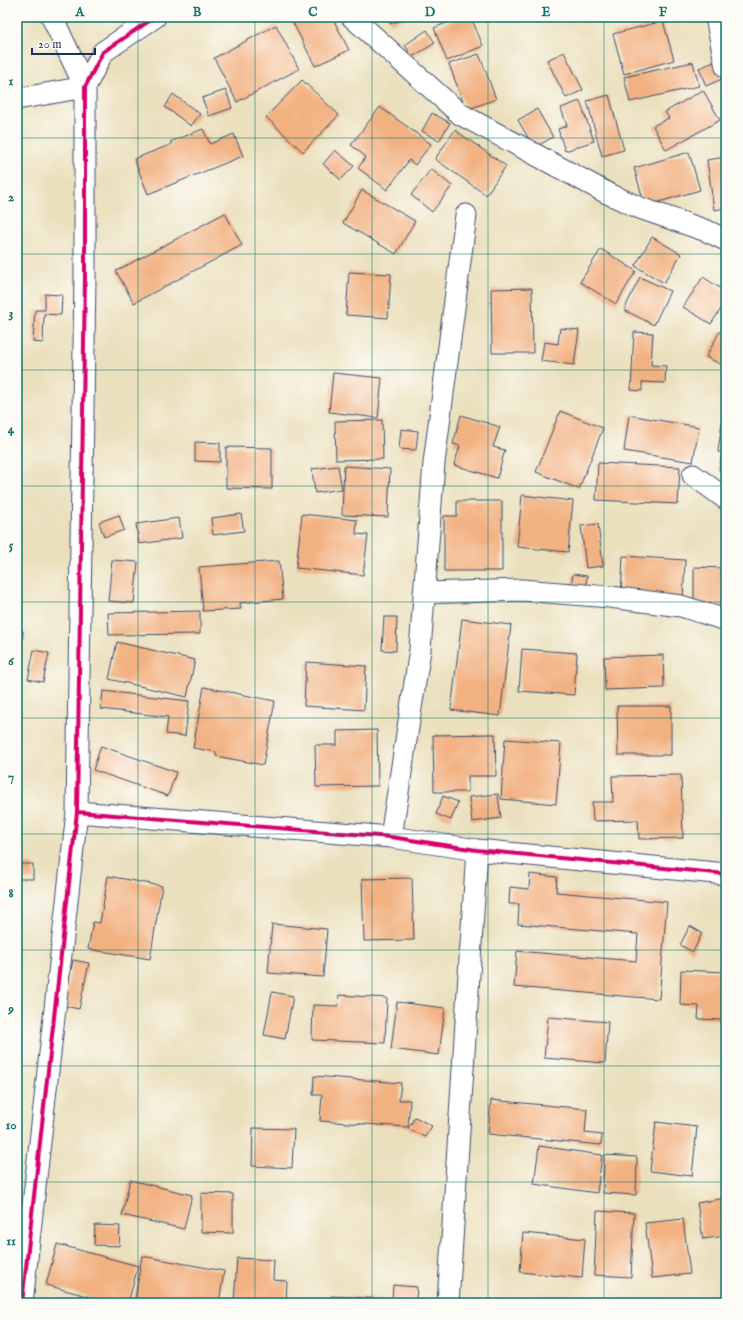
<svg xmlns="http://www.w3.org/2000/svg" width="743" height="1320" font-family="'IM FELL English',serif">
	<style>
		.building { fill: #f2b181 }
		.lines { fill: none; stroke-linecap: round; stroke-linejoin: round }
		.street-casing { stroke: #3a4a6c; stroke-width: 23 }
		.street { stroke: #fff; stroke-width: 21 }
		.cycleway-casing { stroke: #fdfcf7; stroke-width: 6 }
		.cycleway { stroke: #d6006c; stroke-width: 4 }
		.grid { fill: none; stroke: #0f766e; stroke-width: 1; stroke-opacity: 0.55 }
		.neatline { fill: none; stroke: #0f766e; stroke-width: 1.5 }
		.grid-label { font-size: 13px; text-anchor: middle; font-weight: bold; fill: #0f766e }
	</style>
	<rect width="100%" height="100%" fill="#fdfcf7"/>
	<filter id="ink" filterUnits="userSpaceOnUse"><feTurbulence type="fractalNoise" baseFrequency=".025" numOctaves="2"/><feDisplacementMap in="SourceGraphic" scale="8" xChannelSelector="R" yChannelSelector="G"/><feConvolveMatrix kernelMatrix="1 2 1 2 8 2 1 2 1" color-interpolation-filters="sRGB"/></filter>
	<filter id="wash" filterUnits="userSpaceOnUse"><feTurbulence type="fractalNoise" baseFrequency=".012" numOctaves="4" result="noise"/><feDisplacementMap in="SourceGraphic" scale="16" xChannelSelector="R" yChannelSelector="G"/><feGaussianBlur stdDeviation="0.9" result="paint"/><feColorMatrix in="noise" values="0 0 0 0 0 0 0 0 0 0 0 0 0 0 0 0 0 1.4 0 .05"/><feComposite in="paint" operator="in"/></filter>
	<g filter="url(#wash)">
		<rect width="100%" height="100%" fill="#ebe0bd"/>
		<g id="blocks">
			<path class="building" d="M290 17H332L349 50 315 66Z
				M388 17H410L390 24Z
				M461 17H471L483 46 447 61 434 28Z
				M547 17H581V18L547 21Z
				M663 21 674 60 624 74 613 34Z
				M276 25 299 69 237 102 214 58Z
				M427 30 435 43 412 57 405 45Z
				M564 52 583 90 566 98 547 60Z
				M479 54 496 99 466 110 449 64Z
				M693 62 699 86 630 102 624 77Z
				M714 62 722 79 706 86 699 68Z
				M302 80 339 115 303 152 266 117Z
				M226 90 232 108 209 116 202 98Z
				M703 90 720 120 666 150 653 126 669 118 665 112Z
				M173 94 200 114 191 126 165 107Z
				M609 95 624 150 602 156 587 101Z
				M580 101 594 141 565 151 558 129 567 126 561 108Z
				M380 107 431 144 415 165 409 160 387 190 358 168 366 157 351 145Z
				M537 109 553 137 534 148 518 120Z
				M432 113 450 123 439 141 422 131Z
				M203 129 210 144 234 134 243 156 148 194 134 159 172 144 170 142Z
				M455 130 506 166 486 195 435 159Z
				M335 150 354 166 341 180 323 164Z
				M689 152 700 190 645 206 634 168Z
				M726 157V208L714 210 707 160Z
				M431 169 452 186 432 212 411 195Z
				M362 190 415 221 396 254 343 223Z
				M225 213 242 245 134 303 116 271Z
				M652 237 681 254 664 283 635 266Z
				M601 249 636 271 616 304 580 282Z
				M349 272 391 274 388 318 346 315Z
				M640 277 670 291 654 325 624 310Z
				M703 277 726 292V301L711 324 683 307Z
				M532 288 533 353H492L491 289Z
				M45 294 62 295 61 315 44 314 43 343 33 342 35 310H45Z
				M560 328 579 330 574 365 541 361 544 342 558 344Z
				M720 331 726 334V367L706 357Z
				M634 332 653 333 651 365 666 366 665 383 642 382V391L631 390Z
				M333 373 382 378 378 418 329 412Z
				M724 407H726V471L719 470 722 453 718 452Z
				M560 411 603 428 579 489 536 472Z
				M461 415 500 427 493 447 505 450 497 478 454 465 460 446 453 444Z
				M629 415 699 427 693 462 624 451Z
				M382 420 383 459 336 460 335 421Z
				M401 429 418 431 416 450 399 449Z
				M195 442 220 443V462L195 461Z
				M226 447 272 448V489L226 488Z
				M598 463 680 467 678 504 596 500Z
				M338 466 342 489 315 493 312 469Z
				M344 466 390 469 388 517 342 515Z
				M522 495 573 501 568 552 517 547Z
				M457 501H502V571H444V516H457Z
				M241 514 244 531 213 535 211 518Z
				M302 514 357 520 356 534 368 535 363 575 296 568Z
				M119 515 124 530 104 537 99 522Z
				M179 518 182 538 139 544 136 524Z
				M598 524 603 566 586 568 581 526Z
				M623 556 685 560 683 600 621 596Z
				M112 560 138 562 134 603 108 601Z
				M279 561 283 599 240 603 241 609 203 611 199 567Z
				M694 567 726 568V611L694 610Z
				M573 574 587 576 585 595 570 592Z
				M200 611V634L109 635 108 613Z
				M384 617H397L396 651 382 650Z
				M462 619 511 625 500 716 451 710Z
				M17 631H23L21 670H17Z
				M117 642 195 660 187 697 109 679Z
				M522 649 577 653 574 695 519 691Z
				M34 650 49 653 43 682 28 679Z
				M663 655 664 688 605 690 604 657Z
				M306 662 366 666 364 710 304 706Z
				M204 687 275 701 263 765 216 756V752L193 748Z
				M103 691 189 701 185 736 166 734 168 717 101 709Z
				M617 706H671V755H618Z
				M377 730 378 786 316 787 315 745H337V731Z
				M495 734 496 776H468V792H434L433 735Z
				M505 739 561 743 556 804 501 799Z
				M101 746 176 772 168 796 93 770Z
				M681 775 683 838 639 839 638 820 593 821 592 802H613L612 776Z
				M498 794 501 818 472 822 469 797Z
				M443 796 458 802 451 820 436 814Z
				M17 864H33V879H17Z
				M530 874 557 877 556 892 667 902 659 999 514 987 517 951 636 961 638 934 518 924 519 904H509L510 887 529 889Z
				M108 876 162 886 150 959 88 949 93 922 100 923Z
				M412 878 414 940 364 941 362 879Z
				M272 924 327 929 323 977 268 973Z
				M690 926 702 933 693 952 680 945Z
				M73 960 89 963 79 1009 64 1006Z
				M681 970 726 972V1020L698 1019 699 1006 680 1005Z
				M272 992 293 996 285 1039 264 1035Z
				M339 995 387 998 385 1043 312 1040 313 1005 338 1006Z
				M397 1002 445 1008 439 1055 391 1049Z
				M548 1017 608 1022 605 1063 544 1058Z
				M314 1076 401 1083 399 1100H410L408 1127 320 1121 322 1095H313Z
				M491 1100 587 1109 585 1133 602 1135 601 1145 488 1134Z
				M415 1117 432 1126 425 1137 408 1129Z
				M656 1122 697 1127 692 1176 650 1171Z
				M253 1128 294 1129 292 1168 252 1166Z
				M539 1146 602 1155 597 1193 534 1184Z
				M604 1155 637 1157 636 1195 603 1193Z
				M130 1180 192 1195 184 1229 122 1215Z
				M201 1193 233 1194V1233L201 1232Z
				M726 1198V1236L703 1239 697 1203Z
				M597 1211 634 1213 631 1277 594 1275Z
				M683 1219 690 1274 652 1278 645 1223Z
				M95 1225 120 1226 119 1246 94 1245Z
				M523 1233 585 1239 582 1278 520 1272Z
				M57 1244 138 1266 128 1303H113L46 1285Z
				M142 1256 224 1271 219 1303H158L135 1299Z
				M237 1258 274 1260 273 1280 287 1281 286 1303H234Z
				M393 1285 417 1287 416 1301 392 1299Z
				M331 1296 384 1299V1303H331Z"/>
		</g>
	</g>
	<g filter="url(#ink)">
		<use href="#blocks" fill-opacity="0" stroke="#3a4a6c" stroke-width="1"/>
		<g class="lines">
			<g class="street-casing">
				<path id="street" d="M352 17 460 114 607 193 640 208 707 231 726 240
					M716 17 726 67
					M17 99 85 87 52 17
					M693 475 726 499
					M424 593 522 590 610 597 681 606 726 620
					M77 812 391 837 477 850 726 874
					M391 837 420 650 434 463 466 215
					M22 1303 77 812 85 277V87L103 52 155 17
					M448 1303 477 850"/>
			</g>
			<use href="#street" class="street"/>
			<g class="cycleway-casing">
				<path id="cycleway" d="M77 812 391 837 477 850 726 874
					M22 1303 77 812 85 277V87L103 52 155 17"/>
			</g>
			<use href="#cycleway" class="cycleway"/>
		</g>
	</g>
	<path class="grid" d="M138 17V1303M255 17V1303M372 17V1303M488 17V1303M604 17V1303M17 138H726M17 254H726M17 370H726M17 486H726M17 602H726M17 718H726M17 834H726M17 950H726M17 1066H726M17 1182H726"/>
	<rect width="743" height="1320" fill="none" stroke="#fdfcf7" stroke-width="44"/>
	<path d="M32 48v6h63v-6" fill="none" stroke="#1b2f5e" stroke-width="2"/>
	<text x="38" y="48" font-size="12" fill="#1b2f5e" stroke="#fdfcf7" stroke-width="3" paint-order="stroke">20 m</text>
	<rect x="22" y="22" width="699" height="1276" class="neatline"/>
	<g class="grid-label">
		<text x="80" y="16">A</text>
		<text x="197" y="16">B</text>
		<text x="313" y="16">C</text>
		<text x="430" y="16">D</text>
		<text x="546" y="16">E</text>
		<text x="663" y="16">F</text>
		<text x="11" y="85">1</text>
		<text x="11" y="201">2</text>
		<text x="11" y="317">3</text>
		<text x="11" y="433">4</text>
		<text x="11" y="549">5</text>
		<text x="11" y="665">6</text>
		<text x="11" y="781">7</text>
		<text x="11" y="897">8</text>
		<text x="11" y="1013">9</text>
		<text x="11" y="1129">10</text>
		<text x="11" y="1245">11</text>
	</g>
</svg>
